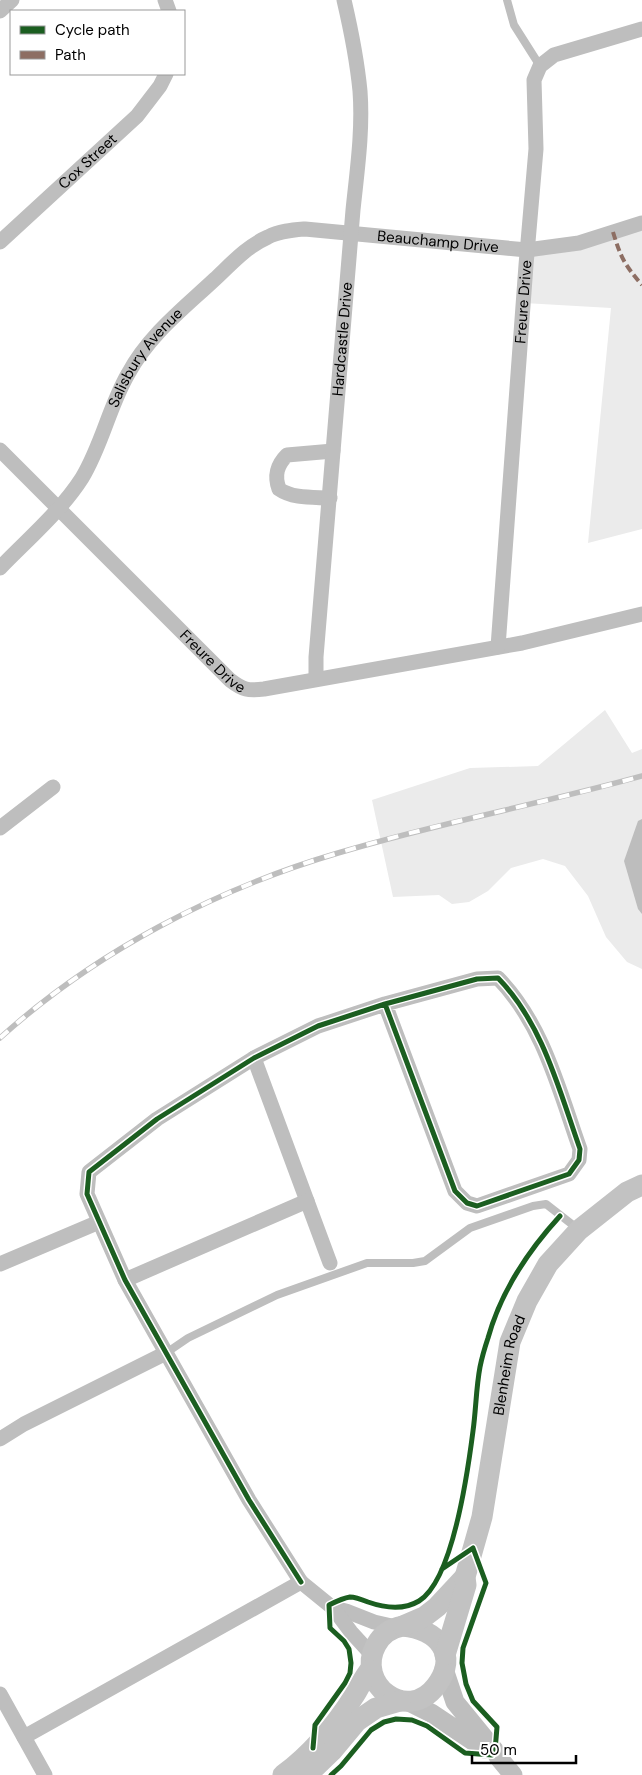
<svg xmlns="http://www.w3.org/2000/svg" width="642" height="1775" font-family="'DM Sans',sans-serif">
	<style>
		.green { fill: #ebebeb }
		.water { fill: #bdbdbd }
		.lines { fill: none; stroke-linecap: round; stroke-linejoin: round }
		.service { stroke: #bebebe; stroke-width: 8 }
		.minor { stroke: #bebebe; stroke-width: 15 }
		.tertiary { stroke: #bebebe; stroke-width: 19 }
		.secondary { stroke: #c2c2c2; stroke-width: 21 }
		.rail-casing { stroke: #bebebe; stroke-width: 5.5 }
		.rail { stroke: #fff; stroke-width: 4; stroke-dasharray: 11; stroke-linecap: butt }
		.quiet { stroke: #8d6e63; stroke-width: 4; stroke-dasharray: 8 4; stroke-linecap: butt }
		.cycleway-casing { stroke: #fff; stroke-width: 8 }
		.cycleway { stroke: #1b5e20; stroke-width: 5 }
		.labels { text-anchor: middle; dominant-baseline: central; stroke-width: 4; stroke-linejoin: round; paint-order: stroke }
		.street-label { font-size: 15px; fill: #000; stroke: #fff }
	</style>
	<rect width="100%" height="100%" fill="#fff"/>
	<path class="green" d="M642 230V529L588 543 611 308 524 303 530 251Z
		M605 710 632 753 642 749V969L627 962 606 937 588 896 565 866 543 859 511 868 488 891 469 902 452 904 439 895 393 897 372 800 470 768 538 766Z"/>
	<path class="water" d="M642 819V914L638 909 624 861 638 821Z"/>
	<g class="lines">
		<path class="service" d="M507 0 514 25 540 66
			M166 1353 188 1338 277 1295 367 1263H413L425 1261 470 1228 533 1206 546 1204 578 1229"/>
		<g class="minor">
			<path d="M165 0 169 11"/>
			<path d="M0 11 12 0"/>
			<path id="s1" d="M0 242 137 116 160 86 166 74"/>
			<path id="s2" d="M0 450 230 680C243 690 248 691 264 689L522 643 642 614"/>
			<path d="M330 498C314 497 293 499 279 489 274 475 277 465 287 455L333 451"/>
			<path id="s3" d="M0 568C27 540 61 511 82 478 102 445 109 407 128 374 149 335 183 309 215 279 231 264 247 246 268 237 279 231 293 230 305 229L527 250 579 243 642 223"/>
			<path id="s4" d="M498 647 526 265 536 149 534 80 540 66 554 55 642 29"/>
			<path id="s5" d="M316 679V657L353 210C357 171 363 131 360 91 357 60 351 30 344 0"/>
			<path d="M0 828 53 787"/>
			<path d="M254 1058 330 1263"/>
			<path d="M0 1264 99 1222"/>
			<path d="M125 1280 307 1201"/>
			<path d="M0 1439 24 1424 166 1353"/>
			<path d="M301 1582 249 1500 125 1280 87 1194 89 1172 157 1119 254 1058 318 1026 385 1004 477 979 498 978C543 1024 559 1090 580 1149L579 1160 569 1174 477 1206 467 1203 455 1191 385 1004"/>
			<path d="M333 1608 346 1611 374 1622 396 1627"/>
			<path d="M0 1694 45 1775"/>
			<path d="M24 1737 301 1582 333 1608 351 1632 372 1655"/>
		</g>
		<path class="tertiary" d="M444 1669 455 1702 495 1751 499 1758 513 1775
			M409 1702 431 1713 485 1749"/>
		<g class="secondary">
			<path d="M403 1626C437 1629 460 1654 436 1686 407 1724 355 1684 376 1645 382 1634 391 1628 403 1626Z"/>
			<path d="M403 1626 424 1617 437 1607 465 1577"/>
			<path id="s6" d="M445 1655 466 1585 465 1577 482 1517 510 1342 527 1301 548 1264 579 1230 627 1192 642 1185"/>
			<path d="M283 1775C311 1754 335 1726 354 1696 360 1687 363 1678 370 1670"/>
			<path d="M307 1775 332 1751 357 1721 376 1708 400 1701"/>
		</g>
		<g class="rail-casing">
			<path id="rail" d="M0 1038C95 952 216 889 338 853 438 823 541 804 642 776"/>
		</g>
		<use href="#rail" class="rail"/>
		<path class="quiet" d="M613 232C621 258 624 264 642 285"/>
		<g class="cycleway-casing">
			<path id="cycleway" d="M442 1569 473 1548 486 1583 463 1648 462 1663 466 1684 473 1701 497 1727 495 1751
				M301 1582 249 1500 125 1280 87 1194 89 1172 157 1119 254 1058 318 1026 385 1004 477 979 498 978C543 1024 559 1090 580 1149L579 1160 569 1174 477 1206 467 1203 455 1191 385 1004
				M313 1748 315 1725 345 1683 350 1673 351 1663 349 1649 344 1641 330 1628 329 1605C335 1602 343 1598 350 1597 355 1597 363 1600 368 1602 385 1608 404 1610 419 1601 453 1580 468 1470 473 1431 476 1410 476 1388 480 1367 482 1357 485 1347 488 1338 501 1291 528 1251 560 1216
				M331 1775 341 1766 371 1730 384 1722 396 1719 412 1720 427 1726 465 1753 492 1755"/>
		</g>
		<use href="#cycleway" class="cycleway"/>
	</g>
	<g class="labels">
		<g class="street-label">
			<text stroke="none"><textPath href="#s1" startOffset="119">Cox Street</textPath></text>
			<text stroke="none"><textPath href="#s3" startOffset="605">Beauchamp Drive</textPath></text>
			<text stroke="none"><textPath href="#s4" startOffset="346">Freure Drive</textPath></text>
			<text stroke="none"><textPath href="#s5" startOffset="341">Hardcastle Drive</textPath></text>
			<text stroke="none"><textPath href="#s3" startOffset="259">Salisbury Avenue</textPath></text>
			<text stroke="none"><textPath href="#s2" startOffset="300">Freure Drive</textPath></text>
			<text stroke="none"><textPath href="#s6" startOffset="298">Blenheim Road</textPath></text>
		</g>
	</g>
	<rect x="10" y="10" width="175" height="65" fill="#ffffff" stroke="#999999"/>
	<rect x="20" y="26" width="25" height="8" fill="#1b5e20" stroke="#999999"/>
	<text x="55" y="35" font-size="15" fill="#000000">Cycle path</text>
	<rect x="20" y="51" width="25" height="8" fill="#8d6e63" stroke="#999999"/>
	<text x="55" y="60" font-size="15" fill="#000000">Path</text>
	<path d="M472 1755v8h104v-8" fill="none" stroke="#000000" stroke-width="2.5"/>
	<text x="480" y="1755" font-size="15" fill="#000000" stroke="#ffffff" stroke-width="4" paint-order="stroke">50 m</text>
</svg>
